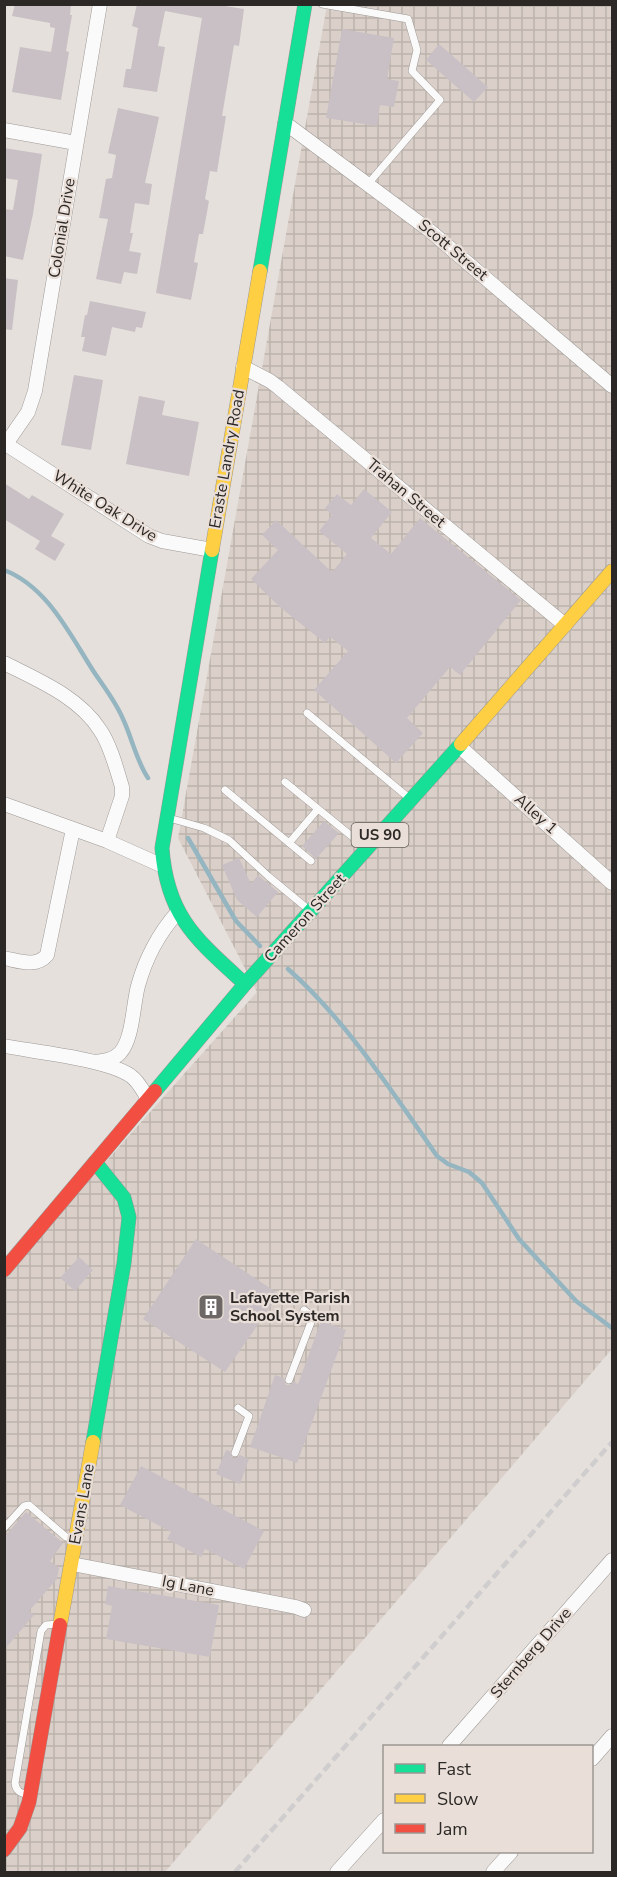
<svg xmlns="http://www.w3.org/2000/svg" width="617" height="1877" font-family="'Nunito Sans',sans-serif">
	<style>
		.industrial { fill: url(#industrial-grid) }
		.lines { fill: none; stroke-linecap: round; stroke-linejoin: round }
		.stream { stroke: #95b5c1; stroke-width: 4.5 }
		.building { fill: #c8c0c4 }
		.lane-casing { stroke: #9d9996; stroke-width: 8 }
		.street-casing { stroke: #9d9996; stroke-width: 15 }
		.fast-casing { stroke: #9d9996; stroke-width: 15 }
		.slow-casing { stroke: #9d9996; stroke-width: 15 }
		.jam-casing { stroke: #9d9996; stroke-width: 15 }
		.lane { stroke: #fbfafa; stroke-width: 7 }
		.street { stroke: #fbfafa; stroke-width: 14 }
		.fast { stroke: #16e098; stroke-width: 14 }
		.slow { stroke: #ffcf43; stroke-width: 14 }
		.jam { stroke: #f24e42; stroke-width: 14 }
		.rail { stroke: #cfcdcd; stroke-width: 4.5; stroke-dasharray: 9 4.5; stroke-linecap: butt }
		.labels { text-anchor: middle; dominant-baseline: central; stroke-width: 4.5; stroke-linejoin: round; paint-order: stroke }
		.shield { fill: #e9dfd8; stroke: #655f5b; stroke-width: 1.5 }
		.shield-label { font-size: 15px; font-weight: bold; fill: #2c2826 }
		.street-label { font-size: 16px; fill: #2c2826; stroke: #e9dfd8 }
		.poi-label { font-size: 16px; font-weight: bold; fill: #2c2826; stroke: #e9dfd8; text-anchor: start }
	</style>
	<defs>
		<pattern id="industrial-grid" width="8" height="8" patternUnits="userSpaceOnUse" patternTransform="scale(1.5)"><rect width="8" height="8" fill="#dbd0c9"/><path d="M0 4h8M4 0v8" fill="none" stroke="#bcb3ac"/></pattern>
	</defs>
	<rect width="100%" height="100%" fill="#e5e0dc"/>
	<path class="industrial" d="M327 5H612V1349L165 1872H5V1275L257 992 178 838Z"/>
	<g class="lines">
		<path class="stream" d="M4 570C48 587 70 635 94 672 104 687 116 702 123 719 132 738 136 760 148 778
			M188 838 236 921 260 946
			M288 969C345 1019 394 1094 437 1156L448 1164 469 1172 482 1183 519 1239 576 1301 612 1328"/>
	</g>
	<path class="building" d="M15 4H71L70 15H72L66 51 69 52 61 100 12 92 20 47 51 52 55 28 50 27V23L12 16Z
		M137 4H212L244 9 239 46 234 45 222 116H226L217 172 210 171 205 199 209 201 203 234H199L194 262 198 263 191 300 156 293 202 18 165 11 158 46 165 47 157 92 123 87 126 69H131L138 28 132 26Z
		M342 29 394 38 387 79 399 81 394 107 380 105 377 126 326 118Z
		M439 44 488 87 474 102 426 60Z
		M118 108 159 117 145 183 152 184 149 205 135 203 130 233H133L129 251 141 253 137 274 124 272 121 284 96 279 108 219 99 218 106 179 112 178 116 155 108 153Z
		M4 148 42 154 33 214 23 260 4 256V209L13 210 18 180 4 178Z
		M4 278 18 280 12 330 4 329Z
		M90 301 146 312 142 328 136 327 135 332 112 327 106 356 82 351 85 337H81L85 315H87Z
		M74 375 103 380 91 450 61 445Z
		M139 396 165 401 162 415 199 422 189 476 126 464Z
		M4 483 29 499 32 495 64 514 51 536 65 544 55 561 35 549 40 541 4 519Z
		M364 489 392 512 371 538 391 554 420 518 521 600 460 675 450 667 407 718 423 733 396 763 314 690 348 651 330 637 325 643 281 608 251 579 278 550 262 535 276 520 332 572 347 554 319 531 332 515 325 508 337 494 351 505Z
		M324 821 339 833 316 859 302 846Z
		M239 858 251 884 258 875 278 892 257 917 237 900 222 865Z
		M196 1239 279 1294 225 1372 143 1319Z
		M79 1257 93 1270 75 1291 60 1278Z
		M321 1321 346 1330 297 1463 250 1447 275 1375 284 1378 286 1385H290L294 1382 298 1384Z
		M226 1450 230 1451 232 1458H236L240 1455 249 1459 240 1484 216 1474Z
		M141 1466 264 1531 244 1569 205 1549 201 1557 167 1539 171 1532 120 1505Z
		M26 1512 63 1543 50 1561 59 1568 57 1579 29 1611 34 1615 4 1650V1537Z
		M108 1586 219 1605 210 1657 106 1639 112 1606 105 1604Z"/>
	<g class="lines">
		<g class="lane-casing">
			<path id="lane" d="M322 4 408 19 417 50 412 71 440 100 368 184
				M307 713 409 798
				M285 782 365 847
				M225 790 311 861
				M169 818 204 828 229 840 268 876 308 909
				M289 843 318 809
				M289 1380 313 1317 304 1310
				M235 1453 249 1416 238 1408
				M4 1528 24 1506 29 1505 66 1537 76 1539
				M29 1795C21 1793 16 1792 15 1783L41 1631 46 1625 58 1624"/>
		</g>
		<g class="street-casing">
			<path id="street" d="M285 123 429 230 612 386
				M4 130 76 143
				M243 367 270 381 278 387 565 625
				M4 443 149 536 162 541 212 550
				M6 444 28 412 35 391 100 4
				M4 663C38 680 79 697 100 730 110 744 117 770 122 787V796L107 841
				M459 746 612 883
				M4 804 107 841 163 866
				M4 958C19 961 36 968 47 955L73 829
				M4 1046C35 1052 107 1059 131 1076 139 1082 143 1091 148 1099
				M95 1062C104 1061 113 1060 120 1053 133 1039 133 1004 138 986 145 960 159 933 177 913
				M72 1564 296 1607 304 1610
				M449 1746 612 1560
				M592 1759 612 1736
				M337 1872 384 1820
				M493 1872 511 1852"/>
		</g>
		<g class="fast-casing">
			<path id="fast" d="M260 271 305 4
				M212 550 162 848C167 917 197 940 245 984
				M155 1091 245 984 461 744
				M93 1442 124 1263 129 1217 124 1198 95 1162"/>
		</g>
		<g class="slow-casing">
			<path id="slow" d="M212 550 260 271
				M461 744 612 571
				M60 1625 93 1442"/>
		</g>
		<g class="jam-casing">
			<path id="jam" d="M4 1270 155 1091
				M4 1850 20 1828 29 1802 60 1625"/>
		</g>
		<use href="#lane" class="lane"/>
		<use href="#street" class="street"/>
		<use href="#fast" class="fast"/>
		<use href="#slow" class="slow"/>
		<use href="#jam" class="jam"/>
		<path class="rail" d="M235 1872 612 1442"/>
	</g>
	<defs>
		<g id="building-square" transform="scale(1.35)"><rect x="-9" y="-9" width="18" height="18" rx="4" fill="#6d6866" stroke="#e9dfd8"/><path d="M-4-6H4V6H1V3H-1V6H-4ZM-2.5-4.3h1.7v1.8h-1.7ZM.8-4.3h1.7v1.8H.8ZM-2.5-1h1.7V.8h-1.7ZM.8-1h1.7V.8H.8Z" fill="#fff"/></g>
	</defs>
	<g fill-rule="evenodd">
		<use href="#building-square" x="211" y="1307"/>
	</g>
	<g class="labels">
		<rect class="shield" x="351.5" y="823" width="57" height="24" rx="4.5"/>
		<g class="shield-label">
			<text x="380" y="835">US 90</text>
		</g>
		<g class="street-label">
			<text transform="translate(62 228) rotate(-81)">Colonial Drive</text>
			<text transform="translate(453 250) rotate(40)">Scott Street</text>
			<text transform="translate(227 459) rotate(-80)">Eraste Landry Road</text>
			<text transform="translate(406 493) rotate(40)">Trahan Street</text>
			<text transform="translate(105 506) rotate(32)">White Oak Drive</text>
			<text transform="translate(536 814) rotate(42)">Alley 1</text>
			<text transform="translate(305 918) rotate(-48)">Cameron Street</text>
			<text transform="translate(82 1504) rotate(-80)">Evans Lane</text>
			<text transform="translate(188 1586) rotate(11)">Ig Lane</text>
			<text transform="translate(531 1653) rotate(-49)">Sternberg Drive</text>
		</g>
		<g class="poi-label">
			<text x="230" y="1298">Lafayette Parish<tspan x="230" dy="18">School System</tspan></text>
		</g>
	</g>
	<rect width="617" height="1877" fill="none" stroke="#2c2826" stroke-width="12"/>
	<rect x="383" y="1745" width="210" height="108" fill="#e9dfd8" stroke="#9d9691" stroke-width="1.5"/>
	<rect x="395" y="1764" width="30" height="9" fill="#16e098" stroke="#9d9691" stroke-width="1.5"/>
	<text x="437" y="1775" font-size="18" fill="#2c2826">Fast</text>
	<rect x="395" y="1794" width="30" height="9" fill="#ffcf43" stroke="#9d9691" stroke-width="1.5"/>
	<text x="437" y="1805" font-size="18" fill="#2c2826">Slow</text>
	<rect x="395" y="1824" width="30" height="9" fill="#f24e42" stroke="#9d9691" stroke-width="1.5"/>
	<text x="437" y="1835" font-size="18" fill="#2c2826">Jam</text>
</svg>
